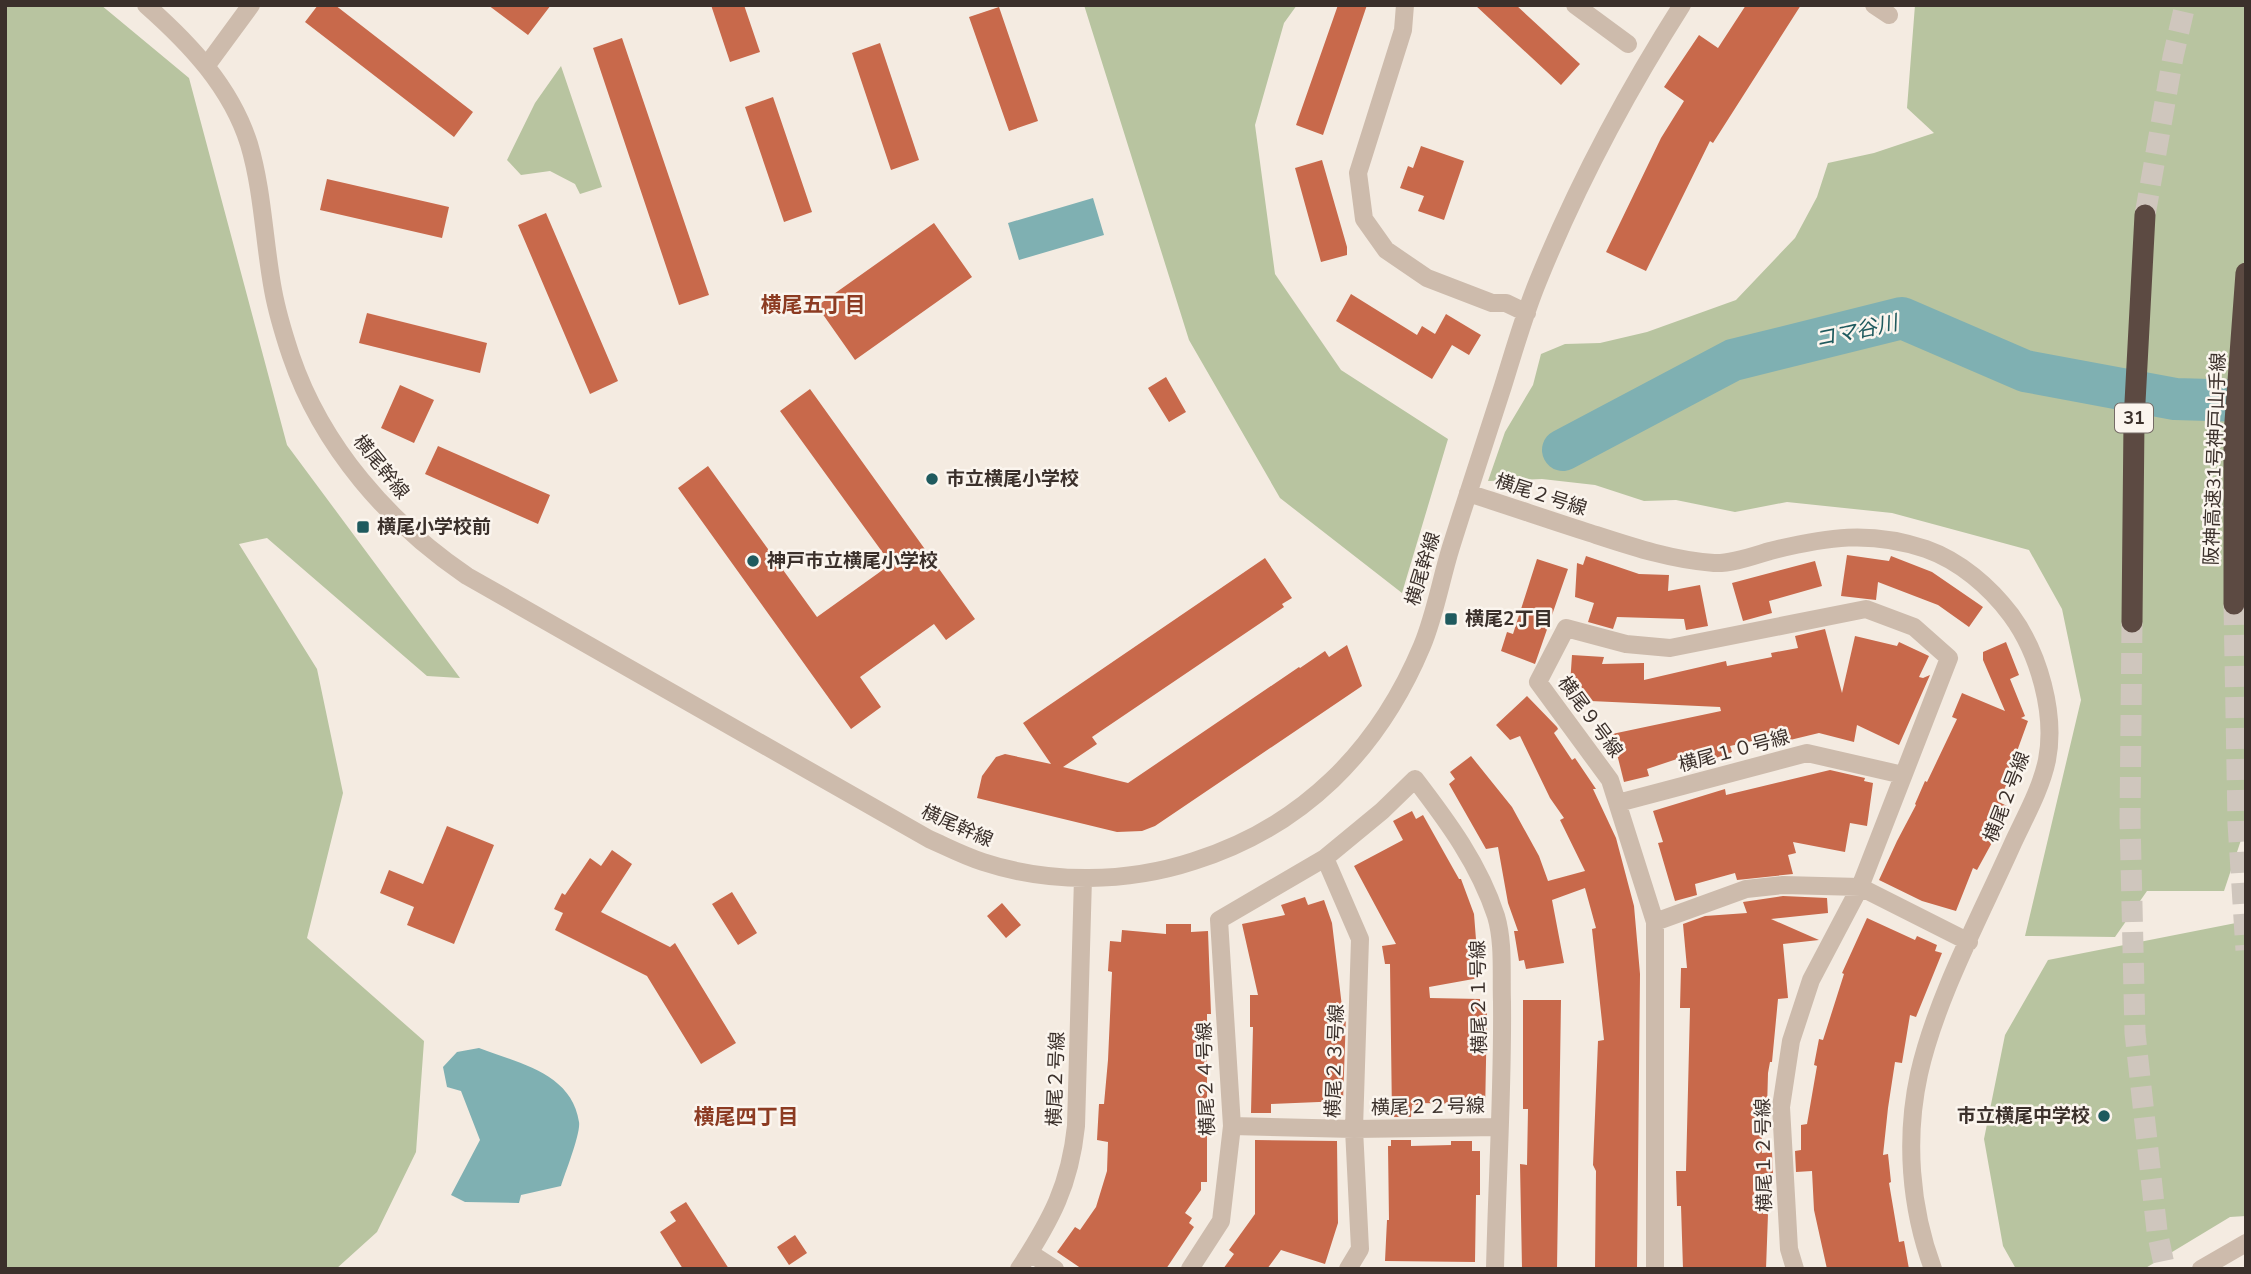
<svg xmlns="http://www.w3.org/2000/svg" width="2251" height="1274" font-family="'Nunito Sans','Noto Sans JP',sans-serif">
	<style>
		.green { fill: #b8c4a0 }
		.water { fill: #7fb0b2 }
		.lines { fill: none; stroke-linecap: round; stroke-linejoin: round }
		.river { stroke: #7fb0b2; stroke-width: 42 }
		.building { fill: #c8694b }
		.highway-tunnel { stroke: #cfc6bd; stroke-width: 21; stroke-dasharray: 21 10; stroke-linecap: butt }
		.minor { stroke: #cdbbac; stroke-width: 18 }
		.highway { stroke: #5c4a42; stroke-width: 21 }
		.poi-dot { fill: #1f5a5e; stroke: #fbf5ee; stroke-width: 2.5 }
		.labels { text-anchor: middle; dominant-baseline: central; stroke-width: 5; stroke-linejoin: round; paint-order: stroke }
		.shield { fill: #fbf5ee; stroke: #756b66; stroke-width: 2 }
		.shield-label { font-size: 18px; font-weight: bold; fill: #3b302b }
		.street-label { font-size: 19px; fill: #3b302b; stroke: #fbf5ee }
		.poi-label { font-size: 19px; font-weight: bold; fill: #3b302b; stroke: #fbf5ee; text-anchor: start }
		.neighbourhood-label { font-size: 21px; font-weight: bold; fill: #8c3b22; stroke: #fbf5ee }
		.water-label { font-size: 21px; font-style: italic; fill: #1f5a5e; stroke: #fbf5ee }
	</style>
	<rect width="100%" height="100%" fill="#f4ebe1"/>
	<path class="green" d="M5 5H101L189 78 287 445 460 678 427 676 267 538 239 544 317 669 343 793 307 938 424 1041 416 1152 377 1232 336 1269H5Z
		M1084 5H1297L1284 23 1255 125 1275 274 1341 370 1448 439 1402 593 1280 498 1189 340Z
		M1915 5H2246V825L2224 891H2147L2115 937 2025 936 2081 700 2062 609 2029 550 1892 513 1787 502 1735 512 1676 500 1644 501 1595 485 1542 479 1488 481 1505 432 1533 385 1541 354 1565 344 1600 343 1647 332 1736 300 1795 238 1817 197 1828 163 1874 153 1934 133 1907 108Z
		M561 66 602 187 580 194 575 184 550 171 521 175 507 160 535 103Z
		M2246 921V1216L2230 1217 2144 1269H2016L2003 1246 1984 1139 2005 1035 2048 960Z"/>
	<path class="water" d="M1093 198 1104 235 1019 260 1008 223Z
		M479 1048C518 1063 572 1073 579 1122 581 1133 565 1173 561 1186L521 1195 519 1203 465 1202 451 1195 480 1140 461 1091 447 1087 443 1067 457 1052Z"/>
	<g class="lines">
		<path class="river" d="M1563 450 1733 360 1902 318 2025 371 2175 399 2246 401"/>
	</g>
	<path class="building" d="M318 5H335L473 112 454 137 305 22Z
		M488 5H551L528 35Z
		M711 5H744L760 52 730 62Z
		M1338 5H1367L1323 135 1296 125Z
		M1475 5H1516L1580 64 1561 85Z
		M1746 5H1801L1713 143 1710 141 1646 271 1606 252 1661 138 1684 101 1664 87 1699 35 1718 48Z
		M999 7 1038 121 1009 131 969 17Z
		M622 38 709 295 679 305 593 48Z
		M880 43 919 160 891 170 852 53Z
		M773 97 812 212 784 222 745 107Z
		M1421 146 1464 161 1444 220 1418 211 1424 196 1400 188 1408 166 1413 168Z
		M1322 160 1347 247V255L1321 262 1295 168Z
		M327 179 449 207 442 238 320 210Z
		M546 213 618 381 590 394 518 225Z
		M934 223 972 277 855 360 817 306Z
		M1351 294 1417 335 1422 326 1435 334 1446 314 1481 335 1469 355 1452 345 1432 379 1336 321Z
		M367 313 487 343 480 373 359 343Z
		M1166 377 1186 412 1169 422 1148 388Z
		M400 385 434 400 414 443 381 428Z
		M810 389 975 619 946 640 934 624 860 677 881 707 851 729 678 488 708 466 817 617 891 564 780 411Z
		M438 446 550 495 538 524 425 474Z
		M1847 555 1889 561 1891 556 1932 572 1983 607 1969 627 1938 605 1878 582 1876 600 1841 596Z
		M1586 556 1639 574 1669 575 1668 591 1700 585 1708 626 1686 630 1684 619 1617 617 1613 629 1588 622 1594 603 1575 597 1577 563 1583 565Z
		M1265 558 1292 598 1282 604 1284 607 1092 737 1097 744 1063 767 1128 783 1299 667 1300 668 1325 651 1329 657 1347 645 1362 686 1155 826 1142 831 1117 832 977 798 982 776 996 757 1005 754 1051 764 1023 723Z
		M1537 559 1568 569 1535 664 1501 651 1507 632 1513 634Z
		M1815 561 1822 586 1769 601 1772 613 1743 621 1732 583Z
		M1825 629 1842 693 1855 636 1897 646 1899 642 1929 656 1919 677 1923 678 1930 675 1899 745 1857 725 1854 742 1819 733 1790 740 1788 733 1730 746 1732 752 1705 762 1701 751 1647 769 1649 776 1624 782 1612 734 1721 711 1720 707 1569 700 1572 655 1604 657 1602 664 1644 663V680L1726 661 1727 666 1772 657 1771 653 1798 648 1795 636Z
		M2006 642 2019 675 2010 679 2025 716 2021 718 2028 721 2012 765 2014 766 1999 802 2011 808 1977 870 1973 868 1956 911 1922 901 1879 880 1897 841 1916 805 1915 804 1925 781 1927 782 1957 719 1952 717 1962 693 2005 711 1983 660V652Z
		M1527 696 1557 727 1558 729 1554 733 1572 760 1575 758 1596 789H1593L1616 838 1634 906 1640 974 1637 1269H1595L1596 1171 1593 1165 1598 1041 1604 1040 1592 929 1596 928 1585 888 1552 900 1564 963 1526 969 1524 960 1519 961 1514 931H1518L1508 903 1498 847 1486 849 1449 784 1455 779 1450 772 1471 756 1512 807 1539 856 1548 881 1585 871 1560 820 1564 818 1550 798 1520 736 1510 740 1496 725Z
		M1830 770 1865 778 1864 781 1873 783 1867 826 1850 823 1845 852 1793 842 1796 853 1788 855 1793 874 1737 880 1735 873 1695 884 1697 895 1675 901 1658 843 1663 842 1653 811 1725 789 1726 795Z
		M1412 811 1416 819 1423 815 1459 879H1461L1474 914 1479 978 1429 987 1430 998 1480 999V1010H1487L1485 1114H1467V1104L1420 1103V1105H1412L1411 1117H1392L1390 964H1385L1382 946 1396 944 1354 866 1403 840 1393 821Z
		M447 826 494 845 454 944 407 925 414 907 380 893 389 870 423 884Z
		M612 850 632 864 601 912 670 947 675 943 736 1043 701 1064 647 976 555 930 563 913 554 909 562 893 565 895 590 858 601 866Z
		M732 892 757 933 738 945 712 904Z
		M1783 896 1827 898 1828 913 1771 919 1819 940 1783 944 1788 998 1778 999 1772 1062H1770L1768 1073 1767 1109H1761L1762 1153 1772 1152 1773 1173 1762 1174 1763 1214H1768L1766 1269H1683L1681 1206H1677L1676 1171H1686L1690 1008H1680L1681 968H1687L1683 924 1705 916 1747 913 1743 902Z
		M1305 897 1308 905 1324 900 1332 923 1343 1015H1346L1343 1101 1271 1104V1113H1251L1253 1027H1250V995H1258L1242 924 1285 915 1281 905Z
		M1002 903 1021 925 1006 938 987 916Z
		M1867 918 1915 940 1917 936 1937 945 1935 951 1942 953 1916 1017 1910 1015 1902 1063 1895 1062 1888 1108 1883 1155 1888 1154 1891 1182 1889 1183 1899 1242 1904 1241 1909 1269H1827L1814 1210 1812 1171 1796 1172 1795 1151 1801 1150V1125L1807 1124 1817 1066 1814 1065 1819 1039 1823 1040 1844 974 1842 973Z
		M1166 924H1191V932L1208 931 1211 1014H1207V1182H1201V1190L1185 1213 1192 1218 1189 1223 1194 1227 1166 1269H1082L1057 1252 1075 1227 1080 1230 1096 1207 1107 1171 1108 1142 1097 1140 1099 1104H1104L1108 1060 1112 972 1108 971 1110 941 1121 942 1122 930 1166 934Z
		M1523 1000H1561L1557 1269H1522L1520 1164 1527 1165 1528 1109H1523Z
		M1255 1140 1337 1141 1338 1223 1325 1264 1281 1250 1267 1269H1223L1234 1254 1229 1250 1255 1214Z
		M1391 1140H1411V1146L1451 1145V1141H1472V1151H1480V1195H1476L1475 1262 1385 1261 1387 1220H1389L1388 1146H1391Z
		M686 1202 729 1269H683L660 1232 676 1221 670 1212Z
		M795 1235 807 1253 789 1265 777 1247Z"/>
	<g class="lines">
		<path class="highway-tunnel" d="M2145 215 2173 57 2185 5
			M2234 604 2238 823 2246 950
			M2132 622 2130 820 2135 1033 2157 1231 2165 1269"/>
		<path class="minor" d="M146 5C190 44 231 87 249 144 263 191 264 242 273 290 277 312 284 335 291 356 322 447 389 523 467 576L929 839C947 847 964 856 983 862 1050 884 1127 883 1194 861 1302 827 1378 751 1422 646 1435 615 1441 579 1451 547 1468 493 1486 439 1503 386 1514 351 1524 315 1538 281 1577 185 1626 93 1682 5
			M1405 5 1403 30 1358 173 1364 219 1386 250 1427 278 1492 303H1506L1527 313
			M1575 5 1628 44
			M1874 5 1889 15
			M207 65 251 5
			M1468 493C1509 506 1549 520 1590 533 1630 546 1671 560 1714 563 1731 564 1753 556 1770 551 1826 537 1870 530 1926 549 1960 561 1990 587 2011 615 2039 653 2056 714 2047 760 2041 789 2025 817 2013 843 1981 915 1936 998 1919 1074 1905 1138 1910 1207 1933 1269
			M1618 803 1807 753 1903 775
			M1325 858 1360 939 1354 1129 1360 1249 1348 1269
			M1655 922 1746 889 1783 885 1860 887 1969 942
			M1232 1126 1354 1129 1499 1127
			M1030 1253 1055 1269
			M1019 1269C1051 1220 1070 1185 1076 1126L1083 878
			M1190 1269 1221 1221 1232 1126 1219 920 1325 858 1382 811 1415 779C1448 822 1479 864 1496 916 1504 943 1501 974 1502 1002 1503 1090 1497 1180 1495 1269
			M1655 1269V922L1610 780 1538 682 1566 628 1626 644 1670 648 1866 609 1914 627 1949 658 1860 887 1811 980 1791 1041 1781 1107 1789 1249 1795 1269
			M2201 1269 2246 1243"/>
		<path class="highway" d="M2234 604V435L2246 273
			M2132 622 2134 421 2145 215"/>
	</g>
	<g class="poi-dot">
		<circle cx="932" cy="479" r="7"/>
		<rect x="356" y="520" width="14" height="14" rx="3.5"/>
		<circle cx="753" cy="561" r="7"/>
		<rect x="1444" y="612" width="14" height="14" rx="3.5"/>
		<circle cx="2104" cy="1116" r="7"/>
	</g>
	<g class="labels">
		<rect class="shield" x="2115" y="403.5" width="38" height="29" rx="5"/>
		<g class="shield-label">
			<text x="2134" y="418">31</text>
		</g>
		<g class="street-label">
			<text transform="translate(2215 459) rotate(-88)">阪神高速31号神戸山手線</text>
			<text transform="translate(381 467) rotate(51)">横尾幹線</text>
			<text transform="translate(1541 495) rotate(18)">横尾２号線</text>
			<text transform="translate(1423 569) rotate(-73)">横尾幹線</text>
			<text transform="translate(1590 717) rotate(54)">横尾９号線</text>
			<text transform="translate(1734 751) rotate(-15)">横尾１０号線</text>
			<text transform="translate(2007 797) rotate(-69)">横尾２号線</text>
			<text transform="translate(957 826) rotate(24)">横尾幹線</text>
			<text transform="translate(1479 997) rotate(-91)">横尾２１号線</text>
			<text transform="translate(1335 1061) rotate(-88)">横尾２３号線</text>
			<text transform="translate(1056 1079) rotate(-88)">横尾２号線</text>
			<text transform="translate(1206 1079) rotate(-92)">横尾２４号線</text>
			<text transform="translate(1428 1107) rotate(-1)">横尾２２号線</text>
			<text transform="translate(1764 1155) rotate(-91)">横尾１２号線</text>
		</g>
		<g class="poi-label">
			<text x="946" y="479">市立横尾小学校</text>
			<text x="377" y="527">横尾小学校前</text>
			<text x="767" y="561">神戸市立横尾小学校</text>
			<text x="1465" y="619">横尾2丁目</text>
			<text x="2090" y="1116" text-anchor="end">市立横尾中学校</text>
		</g>
		<g class="neighbourhood-label">
			<text x="813" y="305">横尾五丁目</text>
			<text x="746" y="1117">横尾四丁目</text>
		</g>
		<g class="water-label">
			<text transform="translate(1856 331) rotate(-12)">コマ谷川</text>
		</g>
	</g>
	<rect width="2251" height="1274" fill="none" stroke="#3b302b" stroke-width="14"/>
</svg>
